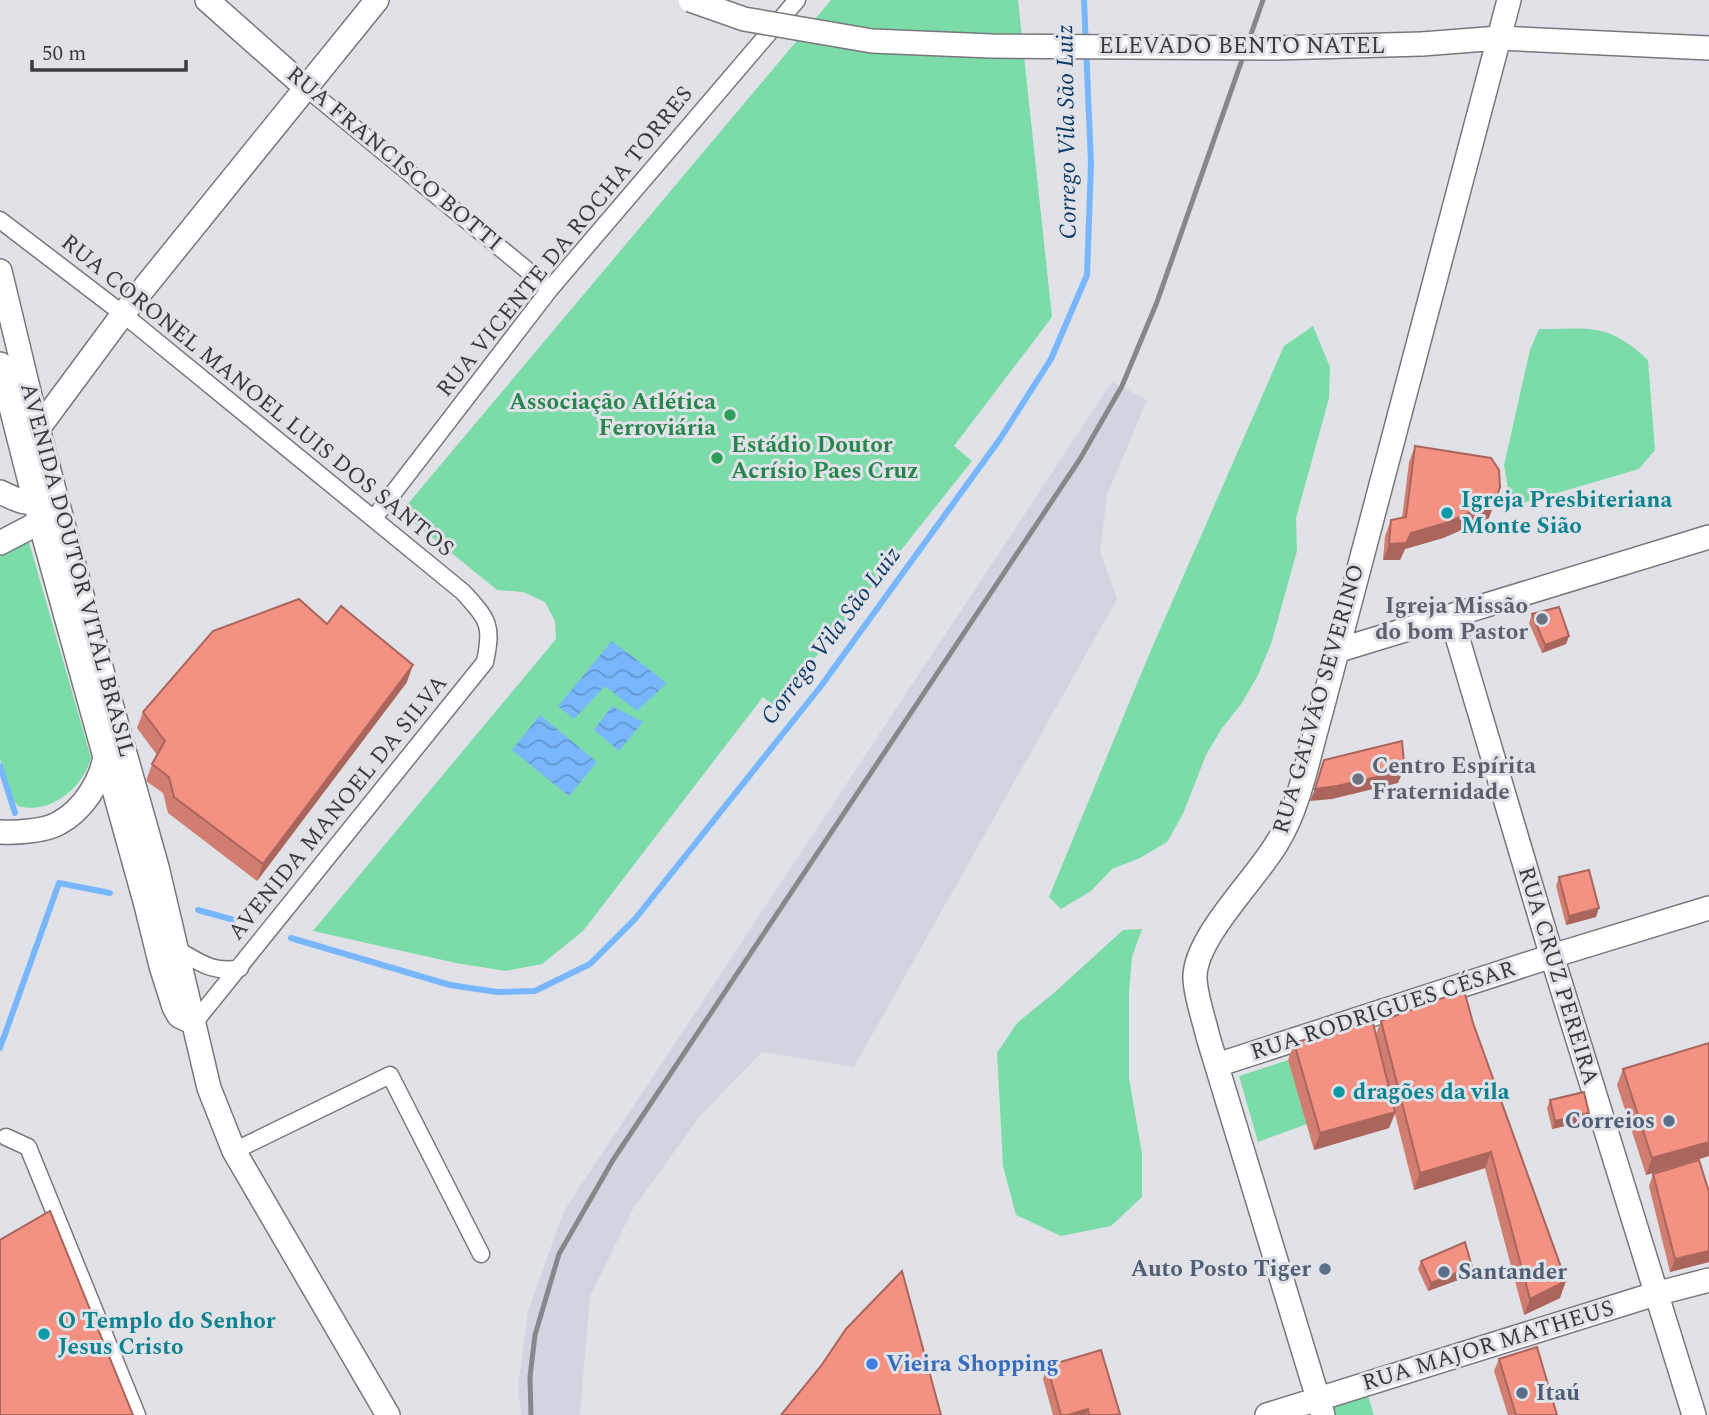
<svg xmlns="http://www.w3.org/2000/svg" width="1709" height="1415" font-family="Spectral,serif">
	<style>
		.built { fill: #d1d5e0 }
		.green { fill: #7bdca9 }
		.water { fill: url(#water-waves) }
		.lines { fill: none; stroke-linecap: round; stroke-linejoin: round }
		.stream { stroke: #78b7fd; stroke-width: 6 }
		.street-casing { stroke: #77787c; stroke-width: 19 }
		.secondary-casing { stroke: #77787c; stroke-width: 26 }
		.street { stroke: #fff; stroke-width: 16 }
		.secondary { stroke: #fff; stroke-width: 23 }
		.rail { stroke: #87888b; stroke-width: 5 }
		.secondary-bridge-casing { stroke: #77787c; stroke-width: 26; stroke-linecap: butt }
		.secondary-bridge { stroke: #fff; stroke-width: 23 }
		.wall { fill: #d17e71 }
		.shaded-wall { fill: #aa665c }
		.building { fill: #f39283; stroke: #aa665c; stroke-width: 2 }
		.leisure-dot { fill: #2e9e5b; stroke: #e1e2e7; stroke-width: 2.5 }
		.culture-dot { fill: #0f9aa8; stroke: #e1e2e7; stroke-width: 2.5 }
		.worship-dot { fill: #6b7280; stroke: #e1e2e7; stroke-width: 2.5 }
		.service-dot { fill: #5c6f8a; stroke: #e1e2e7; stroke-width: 2.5 }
		.shop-dot { fill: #3f7fe0; stroke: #e1e2e7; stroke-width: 2.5 }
		.labels { text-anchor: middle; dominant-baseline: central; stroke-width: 6; stroke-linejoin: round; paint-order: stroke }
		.street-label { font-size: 23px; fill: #3a3b3c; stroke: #e1e2e7 }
		.leisure-label { font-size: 23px; font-weight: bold; fill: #27864d; stroke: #e1e2e7; text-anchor: end }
		.culture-label { font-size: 23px; font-weight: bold; fill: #0d838f; stroke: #e1e2e7; text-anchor: start }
		.worship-label { font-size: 23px; font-weight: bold; fill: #5b616d; stroke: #e1e2e7; text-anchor: end }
		.service-label { font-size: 23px; font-weight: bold; fill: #4e5e75; stroke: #e1e2e7; text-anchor: end }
		.shop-label { font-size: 23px; font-weight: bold; fill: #366cbe; stroke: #e1e2e7; text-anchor: start }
		.water-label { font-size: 24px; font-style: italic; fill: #0f3b68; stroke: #e1e2e7 }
	</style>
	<defs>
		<pattern id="water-waves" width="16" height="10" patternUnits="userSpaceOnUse" patternTransform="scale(1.75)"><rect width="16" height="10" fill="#78b7fd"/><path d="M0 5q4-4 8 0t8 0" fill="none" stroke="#6396ce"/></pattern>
	</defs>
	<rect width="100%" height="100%" fill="#e1e2e7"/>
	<path class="built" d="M1112 382 1147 400 1107 495 1100 551 1117 599 854 1067 762 1052 700 1116 633 1209 590 1296 580 1415H521L518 1387 528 1311 564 1211Z"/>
	<path class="green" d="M831 0H1018L1052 317 954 446 972 461 776 707 763 697 583 931 542 964 506 971 456 963 313 931 556 639 555 621 545 602 523 592 497 590 401 512Z
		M1313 326 1330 367 1329 398 1296 518 1297 551 1271 644 1258 675 1242 703 1222 728 1206 755 1183 814 1167 842 1140 858 1112 869 1091 891 1061 909 1049 897 1148 657 1284 346Z
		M1539 329C1591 329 1607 322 1648 360L1655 450 1639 469 1516 505 1510 500 1504 465 1530 350Z
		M26 540 29 542 91 758C83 788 50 815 18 806L14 801 0 759V548Z
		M1142 929 1132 957 1129 992V1078L1142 1154V1197L1111 1226 1061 1236 1016 1215 1003 1166 997 1053 1017 1023 1055 992 1123 930Z
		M1288 1060 1307 1124 1258 1142 1239 1076Z
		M1368 1396 1374 1415H1336L1334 1407Z"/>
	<path class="water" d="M612 641 667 683 637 711 605 686 574 719 558 706Z
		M612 706 643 722 619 751 594 730Z
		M540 715 597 762 569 796 512 750Z"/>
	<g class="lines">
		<path class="stream" d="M0 766 15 813
			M198 910 234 920
			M291 938 450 985 497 992 535 991 590 964 635 919 821 686 1000 439 1051 359 1087 275 1091 164 1084 0
			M0 1048 59 883 110 893"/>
		<g class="street-casing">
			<path id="street" d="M305 87 550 289
				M0 220 123 314 463 592C488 620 493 624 485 662L194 1023
				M374 518 550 289 797 0
				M178 950C199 962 214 974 240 968
				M6 1137 28 1147 137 1415
				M234 1151 390 1075 481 1254"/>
		</g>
		<g class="secondary-casing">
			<path id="secondary" d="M207 0 305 87
				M1422 44 1499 38 1709 48
				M0 271 38 429 106 686 157 867 209 1088 234 1151 388 1415
				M0 364 44 537 146 905 161 966 174 1007 179 1016 194 1023
				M32 437 123 314 377 0
				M0 492C18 500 28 508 47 497
				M0 543 40 522 51 512
				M1451 616 1547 940 1694 1415
				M1336 651 1709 537
				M0 832C15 833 46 831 59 823 83 810 100 783 105 757
				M1217 1065 1552 956 1709 908
				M1267 1415 1655 1294 1709 1280
				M1323 1415 1208 1037C1204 1019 1196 998 1195 979 1193 939 1257 878 1277 843 1300 806 1308 757 1320 716L1509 0"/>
		</g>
		<use href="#street" class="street"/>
		<use href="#secondary" class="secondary"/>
		<path class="rail" d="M531 1415 530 1377 535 1335 559 1254 613 1160 1080 459 1122 386 1157 302 1263 0"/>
		<g class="secondary-bridge-casing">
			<path id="secondary-bridge" d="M690 0 744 19 872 41 991 46 1275 48 1422 44"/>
		</g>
		<use href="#secondary-bridge" class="secondary-bridge"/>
	</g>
	<path class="wall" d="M1415 446 1489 518 1443 538 1405 549 1400 560H1383L1385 536 1391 520 1402 518 1409 462Z
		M1532 614 1569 636 1566 644 1542 653 1529 623Z
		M327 624 407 682 257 881 168 813 163 793 146 781 152 764 157 755 137 728 143 712Z
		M1559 877 1596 917 1566 925 1556 886Z
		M1381 1021 1473 1023 1560 1298 1524 1315 1485 1168 1414 1190 1395 1114 1389 1128 1314 1150 1288 1060 1294 1043 1376 1034Z
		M1709 1043V1156L1646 1175 1617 1085 1623 1069Z
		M1550 1100 1589 1113 1586 1121 1552 1129 1547 1108Z
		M1653 1174 1709 1192V1262L1670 1272 1649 1186Z
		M1421 1261 1472 1267 1469 1276 1428 1291 1418 1269Z
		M1499 1359 1557 1415H1508L1494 1371Z
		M1047 1366 1119 1415H1053L1043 1379Z"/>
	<path class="shaded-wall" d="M1495 501 1489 518 1443 538 1405 549 1400 560H1383L1389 544 1411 533Z
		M1569 636 1566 644 1542 653 1545 645Z
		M413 665 407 682 257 881 263 864Z
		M1403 771 1398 783 1332 799 1310 801 1315 789Z
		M1599 908 1596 917 1566 925 1569 916Z
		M1395 1112 1389 1128 1314 1150 1320 1133Z
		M1589 1113 1586 1121 1552 1129 1555 1121Z
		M1709 1142V1156L1646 1175 1652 1158Z
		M1491 1152 1485 1168 1414 1190 1420 1173Z
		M1709 1251V1262L1670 1272 1675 1259Z
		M1472 1267 1469 1276 1428 1291 1431 1283Z
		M1566 1281 1560 1298 1524 1315 1530 1299Z
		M1088 1409 1086 1415H1068Z"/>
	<path class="building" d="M1415 446 1491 458 1499 470 1500 487 1495 501 1449 522 1411 533 1406 543 1389 544 1391 520 1406 517Z
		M299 599 327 624 341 606 413 665 263 864 174 797 169 777 152 764 165 741 143 712 213 631Z
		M1559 607 1569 636 1545 645 1532 614Z
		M1402 741 1404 763 1403 771 1337 786 1315 789 1324 760Z
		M1589 870 1599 908 1569 916 1559 877Z
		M1464 990 1473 1023 1566 1281 1530 1299 1491 1152 1420 1173 1381 1021Z
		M1372 1019 1395 1112 1320 1133 1294 1043Z
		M1709 1043V1142L1652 1158 1623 1069Z
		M1584 1092 1589 1113 1555 1121 1550 1100Z
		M1699 1160 1709 1192V1251L1675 1259 1653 1174Z
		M50 1211 133 1415H0V1240Z
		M1465 1242 1472 1267 1431 1283 1421 1261Z
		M902 1271 941 1415H781L821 1366 846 1329Z
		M1537 1347 1557 1415H1516L1499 1359Z
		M1101 1350 1120 1414 1115 1415H1089L1088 1409 1068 1415H1061L1047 1366Z"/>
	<g class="leisure-dot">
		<circle cx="730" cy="415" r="7"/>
		<circle cx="717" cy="458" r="7"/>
	</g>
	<g class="culture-dot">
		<circle cx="1447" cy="513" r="7"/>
		<circle cx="1339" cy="1092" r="7"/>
		<circle cx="44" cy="1334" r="7"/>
	</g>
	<g class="worship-dot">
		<circle cx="1542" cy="619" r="7"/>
		<circle cx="1358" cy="779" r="7"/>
	</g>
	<g class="service-dot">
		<circle cx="1669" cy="1121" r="7"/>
		<circle cx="1325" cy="1269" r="7"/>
		<circle cx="1444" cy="1272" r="7"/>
		<circle cx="1522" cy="1393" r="7"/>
	</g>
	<circle class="shop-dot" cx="872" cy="1364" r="7"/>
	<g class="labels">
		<g class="street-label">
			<text x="1242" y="46">ELEVADO BENTO NATEL</text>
			<text transform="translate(394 159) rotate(40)">RUA FRANCISCO BOTTI</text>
			<text transform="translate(565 242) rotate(-51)">RUA VICENTE DA ROCHA TORRES</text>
			<text transform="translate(257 396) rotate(39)">RUA CORONEL MANOEL LUIS DOS SANTOS</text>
			<text transform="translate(77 570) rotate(75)">AVENIDA DOUTOR VITAL BRASIL</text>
			<text transform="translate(1319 699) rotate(-74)">RUA GALVÃO SEVERINO</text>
			<text transform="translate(338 808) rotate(-51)">AVENIDA MANOEL DA SILVA</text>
			<text transform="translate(1558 976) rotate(73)">RUA CRUZ PEREIRA</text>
			<text transform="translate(1383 1011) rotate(-18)">RUA RODRIGUES CÉSAR</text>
			<text transform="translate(1488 1346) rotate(-17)">RUA MAJOR MATHEUS</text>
		</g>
		<g class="leisure-label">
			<text x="716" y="402">Associação Atlética<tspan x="716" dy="26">Ferroviária</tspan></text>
			<text x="731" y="445" text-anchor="start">Estádio Doutor<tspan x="731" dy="26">Acrísio Paes Cruz</tspan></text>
		</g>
		<g class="culture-label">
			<text x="1461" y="500">Igreja Presbiteriana<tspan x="1461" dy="26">Monte Sião</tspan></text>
			<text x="1353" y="1092">dragões da vila</text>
			<text x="58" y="1321">O Templo do Senhor<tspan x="58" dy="26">Jesus Cristo</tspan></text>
		</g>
		<g class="worship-label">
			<text x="1528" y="606">Igreja Missão<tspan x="1528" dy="26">do bom Pastor</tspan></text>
			<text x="1372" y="766" text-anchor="start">Centro Espírita<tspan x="1372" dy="26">Fraternidade</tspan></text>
		</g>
		<g class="service-label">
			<text x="1655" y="1121">Correios</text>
			<text x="1311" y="1269">Auto Posto Tiger</text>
			<text x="1458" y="1272" text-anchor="start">Santander</text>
			<text x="1536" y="1393" text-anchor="start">Itaú</text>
		</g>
		<g class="shop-label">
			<text x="886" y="1364">Vieira Shopping</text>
		</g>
		<g class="water-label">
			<text transform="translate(1067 132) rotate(-91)">Corrego Vila São Luiz</text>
			<text transform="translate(831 636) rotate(-53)">Corrego Vila São Luiz</text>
		</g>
	</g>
	<path d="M32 60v10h154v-10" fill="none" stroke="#3a3b3c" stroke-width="3.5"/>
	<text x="42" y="60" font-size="21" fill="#3a3b3c" stroke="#e1e2e7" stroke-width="5" paint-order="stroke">50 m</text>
</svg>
